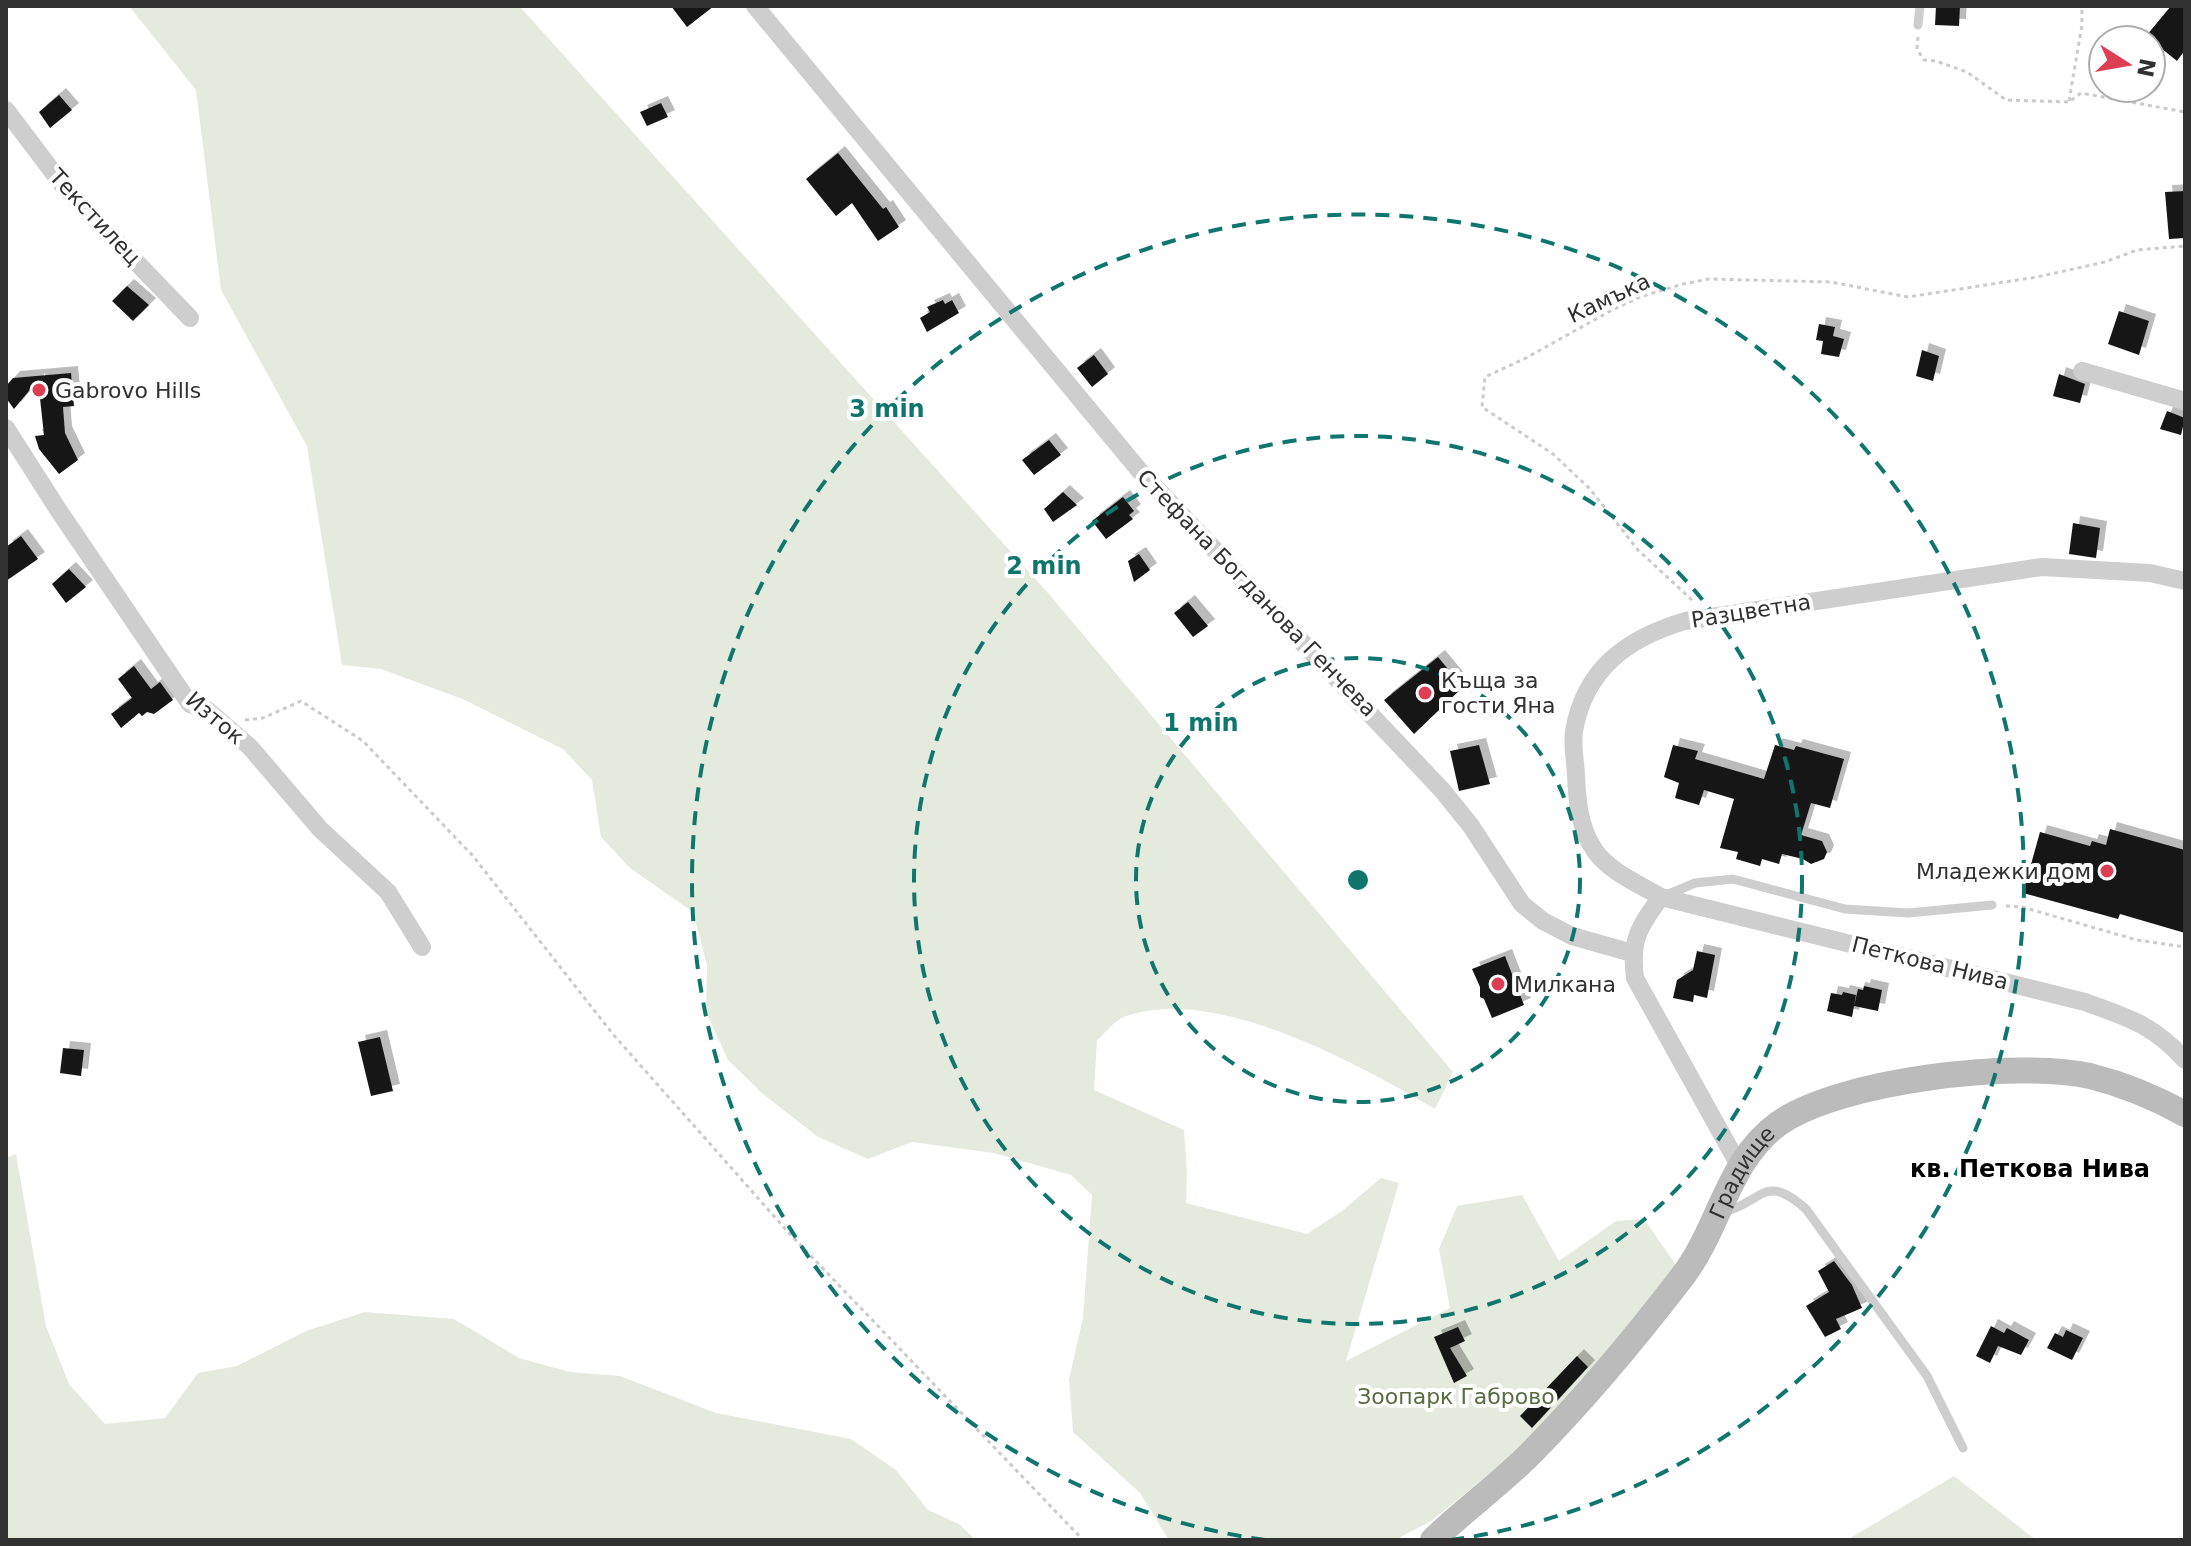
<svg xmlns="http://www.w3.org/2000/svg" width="2191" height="1546" font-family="'DejaVu Sans',sans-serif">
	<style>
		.green { fill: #e5eade }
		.building { fill: #181818; filter: url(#shadow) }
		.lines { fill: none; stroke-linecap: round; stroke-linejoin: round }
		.path { stroke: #cbcbcb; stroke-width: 3; stroke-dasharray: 4 4; stroke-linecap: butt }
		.lane { stroke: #cecece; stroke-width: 9 }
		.street { stroke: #cecece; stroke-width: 18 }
		.secondary { stroke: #bbb; stroke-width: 26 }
		.ring { fill: none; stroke: #0f766e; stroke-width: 4; stroke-dasharray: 14 10 }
		.poi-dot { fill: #de3e53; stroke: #fff; stroke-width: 3 }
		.labels { text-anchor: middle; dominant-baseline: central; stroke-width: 8; stroke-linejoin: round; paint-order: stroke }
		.street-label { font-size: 22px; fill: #313131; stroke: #fff }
		.poi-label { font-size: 22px; fill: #313131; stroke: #fff; text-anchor: start }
		.park-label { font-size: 22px; fill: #576c40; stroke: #fff }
		.neighbourhood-label { font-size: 24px; font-weight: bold; fill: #000; stroke: #fff }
		.centre { fill: #0f766e; stroke: #fff; stroke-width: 4 }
		.ring-label { font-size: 24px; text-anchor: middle; font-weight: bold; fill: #0f766e; stroke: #fff; stroke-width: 8; stroke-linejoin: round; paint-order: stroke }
	</style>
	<defs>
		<filter id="shadow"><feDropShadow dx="7" dy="-7" stdDeviation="0" flood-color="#0004"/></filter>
	</defs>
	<rect width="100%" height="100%" fill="#fff"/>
	<path class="green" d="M129 6H517L522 9 1048 593 1453 1072 1435 1109C1359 1065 1214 983 1124 1017 1115 1020 1105 1033 1097 1041L1094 1090 1184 1130 1187 1174 1186 1203 1307 1234 1342 1211 1381 1178 1399 1183 1346 1361 1450 1308 1439 1249 1457 1206 1522 1195 1559 1261 1616 1221 1644 1219 1678 1268 1596 1368 1519 1450 1431 1521 1395 1540H1169L1140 1493 1073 1432 1069 1379 1083 1318 1092 1195 1071 1175 994 1153 912 1142 868 1159 818 1137 763 1094 728 1060 706 1012 707 965 693 912 630 868 601 837 592 780 563 749 465 700 381 669 342 665 307 446 221 290 196 90Z
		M16 1154 46 1326 69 1384 105 1424 165 1418 198 1373 237 1366 306 1331 365 1312 454 1319 519 1358 570 1372 620 1376 716 1413 851 1439 896 1470 928 1510 959 1524 976 1540H6V1158Z
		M1954 1476 2036 1540H1847Z"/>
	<path class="building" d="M671 6H714L687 27Z
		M1936 6H1960L1959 26 1935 25Z
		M2171 6H2185V50L2177 61 2146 36Z
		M59 95 72 110 50 128 39 112Z
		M661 103 668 117 647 126 640 112Z
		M838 153 883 209 886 207 899 227 878 241 852 203 836 216 806 179Z
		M2185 191V238L2169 239 2165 192Z
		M127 286 149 305 133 321 112 301Z
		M943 300 945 304 952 300 959 313 927 332 920 318 930 312 927 307Z
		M2119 311 2149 321 2139 355 2108 344Z
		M1819 324 1835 327 1833 336 1844 339 1839 357 1821 354 1823 341 1816 340Z
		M1922 350 1939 356 1933 381 1916 376Z
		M1094 355 1108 374 1092 387 1077 368Z
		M71 373 74 406 63 407 65 433 78 460 59 474 39 449 35 436 44 435 38 380 14 409 6 398V386L13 378Z
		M2059 374 2085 384 2080 403 2053 396Z
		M2167 411 2185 418 2181 435 2160 429Z
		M1049 440 1061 455 1034 475 1022 460Z
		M1063 492 1077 505 1053 522 1044 509Z
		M1123 497 1134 511 1129 515 1133 519 1106 539 1092 521Z
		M2073 523 2100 528 2096 558 2069 554Z
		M21 536 38 559 6 581V547Z
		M1139 554 1150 570 1134 582 1128 561Z
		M69 569 86 587 66 603 52 584Z
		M1188 602 1208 626 1193 637 1174 613Z
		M1438 657 1463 687 1414 734 1384 700Z
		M134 666 151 689 160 682 173 700 154 714 147 712 142 716 139 713 121 728 111 714 132 698 118 679Z
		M1479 745 1490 784 1459 791 1450 751Z
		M1673 745 1698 751 1695 759 1764 779 1775 745 1794 750 1796 746 1844 759 1830 808 1811 803 1801 835 1822 841 1827 852 1824 859 1811 864 1803 859 1782 854 1779 864 1762 859 1760 866 1736 859 1738 852 1720 848 1734 799 1704 790 1699 805 1675 798 1679 783 1664 777Z
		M2110 829 2185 850V933L2120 914 2118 919 2023 893 2040 832 2090 846 2092 841 2106 845Z
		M1697 951 1715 955 1707 998 1694 995 1693 1002 1673 998 1677 980 1693 970Z
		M1505 956 1524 1005 1492 1018 1484 999 1480 997V987L1472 969Z
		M1864 986 1882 990 1878 1011 1854 1006 1858 989 1863 990Z
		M1843 992 1856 995 1852 1017 1827 1011 1831 993 1842 995Z
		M380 1037 393 1091 371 1096 358 1042Z
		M63 1048 84 1050 81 1076 60 1073Z
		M1834 1261 1852 1285 1862 1308 1836 1319 1841 1329 1825 1337 1806 1306 1829 1292 1818 1271Z
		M1991 1326 2004 1333 2007 1328 2029 1340 2021 1355 1998 1346 1990 1363 1976 1356Z
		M1458 1327 1465 1341 1450 1348 1467 1376 1454 1383 1434 1337Z
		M2066 1330 2083 1338 2072 1360 2047 1348 2055 1333 2063 1337Z
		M1577 1356 1588 1367 1532 1428 1520 1416Z"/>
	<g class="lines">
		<path class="path" d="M1918 37 1917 49 1924 60 1936 61 1967 72 2006 100 2069 102 2081 93 2185 112
			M2069 101 2082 25V6
			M1692 600 1638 550 1590 489 1553 454 1482 407 1485 377 1526 358 1612 310 1640 297 1683 284 1709 279 1831 282 1908 297 2037 277 2105 262 2137 250 2185 246
			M245 720 263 718 301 701 363 741 473 856 612 1033 788 1232 1083 1540
			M2006 906 2022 907 2137 940 2185 947"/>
		<path class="lane" d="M1918 25 1920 6
			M1664 896 1695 883 1733 879 1845 909 1908 913 1992 905
			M1724 1212C1763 1202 1764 1172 1806 1209L1927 1376 1963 1448"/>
		<path class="street" d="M755 6 1139 470 1442 790 1471 826 1522 904 1543 921 1572 936 1632 953
			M6 110 65 188 190 318
			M2082 371 2185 401
			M6 428 59 511 190 704 207 710 250 747 320 829 388 892 422 947
			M2185 581 2150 573 2042 567 1685 621C1628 638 1585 668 1574 731 1572 744 1575 760 1576 774 1577 800 1579 828 1595 851 1610 872 1639 884 1661 897L2085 1002C2128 1018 2153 1024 2185 1060
			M1661 897C1639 926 1630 941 1635 978L1740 1167"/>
		<path class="secondary" id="s1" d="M1433 1540C1465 1509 1502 1483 1533 1451 1586 1397 1636 1337 1682 1277 1719 1230 1727 1161 1778 1124 1839 1080 2016 1060 2090 1076 2122 1084 2156 1098 2185 1114"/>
	</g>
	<g class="ring">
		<circle cx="1358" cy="880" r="222"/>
		<circle cx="1358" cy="880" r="444"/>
		<path d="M1265 1540A666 666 0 1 1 1451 1540"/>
	</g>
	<g class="poi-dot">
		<circle cx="39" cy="390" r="8"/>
		<circle cx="1425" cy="693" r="8"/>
		<circle cx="2107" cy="871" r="8"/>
		<circle cx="1498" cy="984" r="8"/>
	</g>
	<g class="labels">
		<g class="street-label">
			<text transform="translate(95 217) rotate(47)">Текстилец</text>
			<text transform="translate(1609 298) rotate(-25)">Камъка</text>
			<text transform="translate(1257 593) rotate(46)">Стефана Богданова Генчева</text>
			<text transform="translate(1751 611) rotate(-9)">Разцветна</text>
			<text transform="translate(215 718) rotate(40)">Изток</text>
			<text transform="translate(1930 963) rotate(14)">Петкова Нива</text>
			<text stroke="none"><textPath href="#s1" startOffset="484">Градище</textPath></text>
		</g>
		<g class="poi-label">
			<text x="55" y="390">Gabrovo Hills</text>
			<text x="1441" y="680">Къща за<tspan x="1441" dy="25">гости Яна</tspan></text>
			<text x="2091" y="871" text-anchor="end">Младежки дом</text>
			<text x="1514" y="984">Милкана</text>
		</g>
		<g class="park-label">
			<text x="1456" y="1396">Зоопарк Габрово</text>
		</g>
		<g class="neighbourhood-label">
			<text x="2030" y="1169">кв. Петкова Нива</text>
		</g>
	</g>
	<circle cx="1358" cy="880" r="12" class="centre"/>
	<g class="ring-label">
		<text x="887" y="417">3 min</text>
		<text x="1044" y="574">2 min</text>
		<text x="1201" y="731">1 min</text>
	</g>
	<rect width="2191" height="1546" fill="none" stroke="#313131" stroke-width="16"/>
	<g transform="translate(2127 64) rotate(101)"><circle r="38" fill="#ffffff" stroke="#adadad" stroke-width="2"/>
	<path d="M0-6L14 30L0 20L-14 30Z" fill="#de3e53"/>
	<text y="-12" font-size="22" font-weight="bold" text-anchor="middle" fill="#313131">N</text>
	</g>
</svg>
